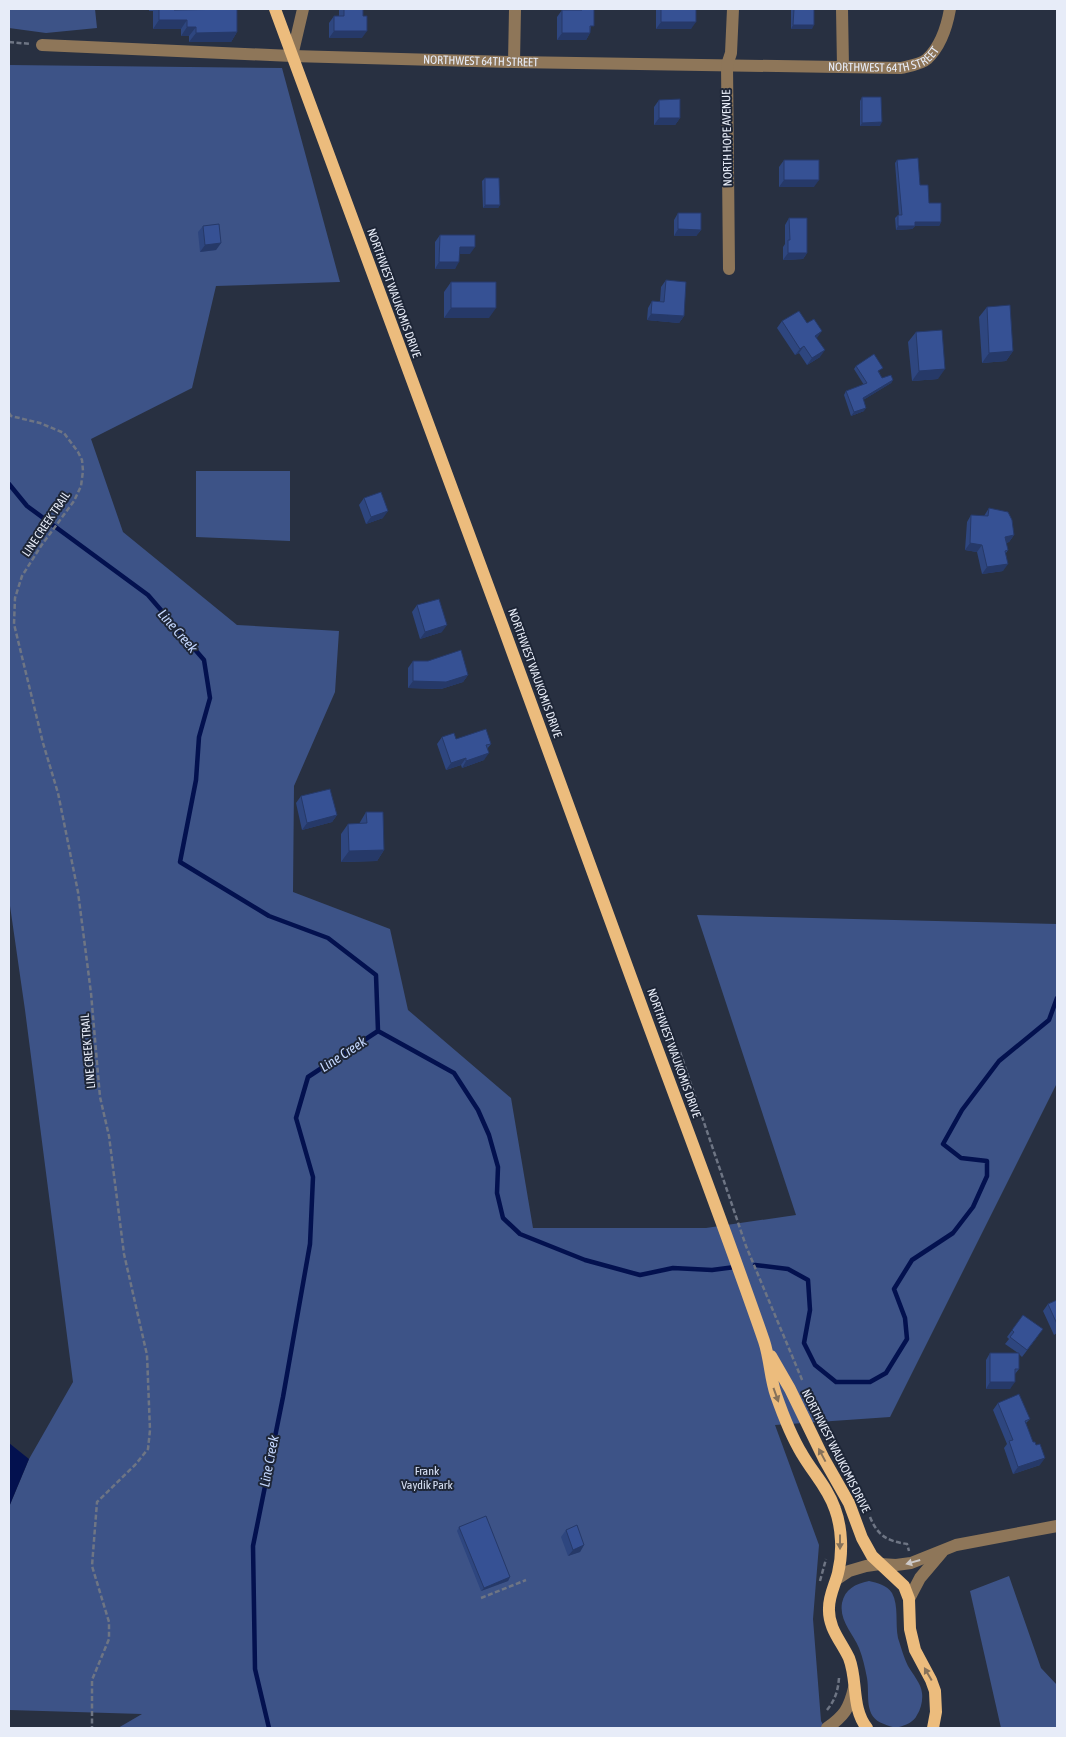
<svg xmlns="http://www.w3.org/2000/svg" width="1066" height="1737" font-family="'Asap Condensed',sans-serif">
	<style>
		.green { fill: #3d5387 }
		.water { fill: #03114f }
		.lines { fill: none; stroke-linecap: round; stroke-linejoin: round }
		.stream { stroke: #03114f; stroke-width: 4.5 }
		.path { stroke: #6e7584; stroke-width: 2.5; stroke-dasharray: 5 2.5; stroke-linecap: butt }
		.minor { stroke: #8e7659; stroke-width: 12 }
		.major { stroke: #ecbc7d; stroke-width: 12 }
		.wall { fill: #2e467f }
		.shaded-wall { fill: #263968 }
		.building { fill: #365194; stroke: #263968 }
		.oneway { fill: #85715a }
		.oneway2 { fill: #ccc9c8 }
		.labels { text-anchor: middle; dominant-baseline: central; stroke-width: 4; stroke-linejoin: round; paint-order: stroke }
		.street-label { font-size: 12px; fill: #e7ecf8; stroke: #1e2637 }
		.park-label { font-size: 12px; fill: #d9e2f6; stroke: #1e2637 }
		.water-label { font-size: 14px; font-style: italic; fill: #c5d8ff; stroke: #1e2637 }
	</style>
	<rect width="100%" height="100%" fill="#283041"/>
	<path class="green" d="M9 9H95L97 28 46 33 9 28Z
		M9 65 282 68 340 282 216 286 192 388 91 439 123 532 237 625 339 631 335 692 294 786 293 892 390 929 408 1010 511 1098 533 1228H706L796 1215 697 915 1057 924V1083L890 1417 775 1425 819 1545 813 1619 821 1721 825 1728H118L142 1714 9 1710V1507L29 1459 73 1382 25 1010 9 899Z
		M196 471H290V541L196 537Z
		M1009 1576 1041 1668 1057 1685V1728H1001L970 1591Z
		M869 1581C877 1583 887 1585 892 1593 899 1606 895 1623 898 1638 901 1647 904 1658 908 1666 913 1675 921 1683 922 1693 923 1700 921 1709 917 1715 914 1722 906 1725 899 1727 893 1728 889 1726 884 1724 863 1717 870 1695 867 1678 865 1668 863 1658 859 1648 853 1633 839 1621 842 1603 845 1589 855 1584 869 1581Z"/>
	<path class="water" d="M9 1443 29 1459 9 1507Z"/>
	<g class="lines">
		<path class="stream" d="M9 484 27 506 148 595 204 660 210 698 199 737 196 780 180 862 269 916 328 938 376 975 378 1031 308 1077 296 1118 313 1177 310 1244 283 1397 253 1546 255 1669 269 1728
			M378 1031 454 1073 478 1110 489 1135 498 1167 497 1193 503 1218 520 1234 585 1260 640 1275 673 1268 712 1270 735 1267
			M755 1265 788 1269 808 1280 810 1310 804 1343 815 1365 836 1382H870L886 1373 907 1339 905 1318 894 1289 912 1260 953 1233 973 1207 987 1176V1161L961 1158 943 1144 962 1110 999 1061 1049 1020 1057 998"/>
		<path class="path" d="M9 42 31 44
			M9 413 11 416 40 423 64 433 78 452 82 460 83 471 81 486 74 501 41 546 22 576 15 598 14 624 43 743 58 793 78 892 91 993 100 1097 109 1136 124 1254 147 1355 150 1430 148 1449 135 1465 97 1502 92 1566 109 1622V1639L92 1680V1728
			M669 1042 680 1052 746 1246 803 1382
			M824 1425 843 1463
			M870 1517C878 1536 887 1541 907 1544L909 1551
			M820 1581 826 1559
			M481 1598 526 1580
			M827 1710C835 1700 838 1691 839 1678"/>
		<g class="minor">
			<path d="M842 9 843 67"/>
			<path id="s1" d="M42 45 292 56 514 62 901 68C909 66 922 64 927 59 941 46 947 26 950 9"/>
			<path d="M292 56 303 9"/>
			<path d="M514 62 515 9"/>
			<path d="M729 269 727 65 731 53 733 9"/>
			<path d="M837 1579 849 1571 866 1566 880 1564 896 1565 911 1563 956 1545 1057 1526"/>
			<path d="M909 1599 920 1578 942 1552"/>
			<path d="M827 1728C844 1716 849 1709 854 1688"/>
		</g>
		<path class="major" d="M275 9C399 346 525 683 647 1021 686 1127 727 1234 764 1341 770 1359 770 1378 776 1395 783 1415 791 1436 802 1454 813 1473 828 1488 835 1509 842 1528 843 1553 838 1573 835 1585 829 1595 829 1608 828 1628 841 1641 849 1658 858 1681 851 1708 867 1728
			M771 1356 790 1389 824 1459 849 1503 862 1538 872 1556 904 1586 909 1599 910 1629 915 1650 931 1680 935 1691 936 1712 933 1728"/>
	</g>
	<path class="wall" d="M149 9H174V10L237 9V32L231 42H189V36H181V29H153V11H149Z
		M339 9H363L362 38H329V23L334 16H339Z
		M577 9H594L590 33 586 40H557V17L562 10H577Z
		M656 9H701H696L691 29H656Z
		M791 9H814L812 29H791Z
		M862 97 880 126H860V101Z
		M659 100 680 118 675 125H654V107Z
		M784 160 814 187H779V167Z
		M897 160 920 185 929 203 941 222 939 226H915L912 229 896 230 895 218 898 215H899L895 163Z
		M485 178 500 205 498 208H483L482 181Z
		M678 213 701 230 696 236H674V220Z
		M789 218 807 253 803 259 783 260V247L785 244V225Z
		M203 226 221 243 216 250 200 252 198 232Z
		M440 235 470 254H459L455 269H435V242Z
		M666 280 684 316 679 323 647 320 648 308 652 301H660L661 287Z
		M451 282 489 318H444V292Z
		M987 307 1013 351 1006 361 982 363 979 317Z
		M782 321 817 338 820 357 807 365 799 353 795 355 777 328Z
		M916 332 938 379 912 381 908 342Z
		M856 366 880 372 879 373 882 378 893 380 891 383 863 400 864 411 851 416 844 395 846 391 864 385 854 369Z
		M364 498 383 518 366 524 359 505Z
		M989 508 1014 535 1009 542 1006 543 1008 550 1006 553 1003 571 982 574 977 552 965 550 967 522 971 515 984 516Z
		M417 605 442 632 420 639 412 612Z
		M413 661 468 675 463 682 441 689 408 688V668Z
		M442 737 491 744 487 749 484 760 462 768 461 765 446 770 437 744Z
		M301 796 337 815 332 822 302 830 296 803Z
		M366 812 384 850 377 861 341 862V834L348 824H359Z
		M1057 1300V1333L1054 1335 1043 1311 1048 1304Z
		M1023 1315 1038 1336 1022 1357 1019 1354V1369L1015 1374 1010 1389H986V1360L990 1353H1018L1005 1344 1009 1339 1007 1337Z
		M998 1403 1030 1419 1026 1423 1040 1465 1013 1474 1004 1448 1007 1444 993 1410Z
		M459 1527 510 1577 508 1581 481 1591 457 1531Z
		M566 1530 584 1545 580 1552 568 1556 561 1537Z"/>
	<path class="shaded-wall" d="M159 20H187L181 29H153Z
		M661 22H696L691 29H656Z
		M793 25H814L812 29H791Z
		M187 27H196L189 36H181Z
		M334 31H367L362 38H329Z
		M237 32 231 42H189L196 33Z
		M562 33H590L586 40H557Z
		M659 118H680L675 125H654Z
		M882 122 880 126H860L862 123Z
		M784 180H819L814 187H779Z
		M485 205H500L498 208H483Z
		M915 222H941L939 226H912Z
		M898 226H915L912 229 896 230Z
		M678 229 701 230 696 236H674Z
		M221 243 216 250 200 252 205 245Z
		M460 247H475L470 254H455Z
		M788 253H807L803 259 783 260Z
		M439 262H459L455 269H435Z
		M451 308H496L489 318H444Z
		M651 314 684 316 679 323 647 320Z
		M822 331 817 338 815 336Z
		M804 346 799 353 795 355 800 349Z
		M825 350 820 357 807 365 812 358Z
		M1013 351 1006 361 982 363 989 353Z
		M945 369 938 379 912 381 919 371Z
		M893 380 891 383 860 402 863 398Z
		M866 408 864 411 851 416 854 412Z
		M388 511 383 518 366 524 371 517Z
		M1014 535 1009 542 1001 544 1005 537Z
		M970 543 982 545 977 552 965 550Z
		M1008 564 1003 571 982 574 987 567Z
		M447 625 442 632 420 639 425 632Z
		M468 675 463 682 441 689 408 688 413 681Z
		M489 753 484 760 462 768 466 761Z
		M466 758 461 765 446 770 451 763Z
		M337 815 332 822 302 830 307 823Z
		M384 850 377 861 341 862 349 851Z
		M990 1382H1015L1010 1389H986Z
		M1045 1458 1040 1465 1013 1474 1018 1467Z
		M584 1545 580 1552 568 1556 573 1550Z
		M510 1577 508 1581 481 1591 484 1588Z"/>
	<path class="building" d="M159 9H174V10L237 9V32L196 33V27H187V20H159Z
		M344 9H363V16H367V31H334V16H344Z
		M582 9H594V26H590V33H562V10H582Z
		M661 9H696V22H661Z
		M794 9H814V25H793Z
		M862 97H881L882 122 862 123Z
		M680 99V118H659V100Z
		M918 158 920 185H928L929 203H941V222H915V226H898V215H902L897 160Z
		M784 160H819V180H784Z
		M485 178H499L500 205H485Z
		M678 213H701V230L678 229Z
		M789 218H807V253H788V240H790Z
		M219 224 221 243 205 245 203 226Z
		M440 235H475V247H460L459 262H439Z
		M666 280 686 282 684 316 651 314 652 301 664 302Z
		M451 282H496V308H451Z
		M1010 305 1013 351 989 353 987 307Z
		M799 311 807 323 814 319 822 331 815 336 825 350 812 358 804 346 800 349 782 321Z
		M942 330 945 369 919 371 916 332Z
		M874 354 883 368 878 371 882 378 891 375 893 380 863 398 866 408 854 412 846 391 867 383 856 366Z
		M381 492 388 511 371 517 364 498Z
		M989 508 1008 512 1012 520 1014 535 1005 537 1008 550 1005 551 1008 564 987 567 982 545 970 543 971 515 988 516Z
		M439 599 447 625 425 632 417 605Z
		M461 650 468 675 446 682 413 681V661H428Z
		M486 729 491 744 486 745 489 753 466 761V758L451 763 442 737 454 733 456 739Z
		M330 789 337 815 307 823 301 796Z
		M366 812H383L384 850 349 851 348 824 367 823Z
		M1057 1300V1324L1048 1304Z
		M1023 1315 1043 1329 1027 1350 1010 1337 1014 1332 1012 1330Z
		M990 1353H1019V1369H1015V1382H990Z
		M1019 1394 1030 1419 1025 1421 1033 1442H1035L1036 1445 1040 1444 1045 1458 1018 1467 1009 1441 1013 1440 998 1403Z
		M486 1516 510 1577 484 1588 459 1527Z
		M577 1525 584 1545 573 1550 566 1530Z"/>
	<defs><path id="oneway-solid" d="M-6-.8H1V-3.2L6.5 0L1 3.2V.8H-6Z" transform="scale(1.25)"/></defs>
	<g class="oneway">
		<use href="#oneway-solid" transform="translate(776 1395) rotate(70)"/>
		<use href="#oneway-solid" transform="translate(822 1455) rotate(-118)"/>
		<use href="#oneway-solid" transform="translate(840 1542) rotate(90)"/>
		<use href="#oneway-solid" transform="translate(928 1674) rotate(-120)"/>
	</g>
	<use class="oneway2" href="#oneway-solid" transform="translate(913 1562) rotate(164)"/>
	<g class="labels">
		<g class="street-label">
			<text stroke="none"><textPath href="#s1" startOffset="844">NORTHWEST 64TH STREET</textPath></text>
			<text stroke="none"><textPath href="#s1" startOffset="439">NORTHWEST 64TH STREET</textPath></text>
			<text transform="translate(727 138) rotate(-91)">NORTH HOPE AVENUE</text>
			<text transform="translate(394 293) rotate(70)">NORTHWEST WAUKOMIS DRIVE</text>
			<text transform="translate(46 524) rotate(-56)">LINE CREEK TRAIL</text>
			<text transform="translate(535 673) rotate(70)">NORTHWEST WAUKOMIS DRIVE</text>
			<text transform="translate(88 1051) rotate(-95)">LINE CREEK TRAIL</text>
			<text transform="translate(674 1053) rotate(70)">NORTHWEST WAUKOMIS DRIVE</text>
			<text transform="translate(836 1451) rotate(63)">NORTHWEST WAUKOMIS DRIVE</text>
		</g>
		<g class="park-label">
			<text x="427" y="1471">Frank<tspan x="427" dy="14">Vaydik Park</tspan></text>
		</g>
		<g class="water-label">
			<text transform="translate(178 631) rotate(49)">Line Creek</text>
			<text transform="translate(343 1054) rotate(-33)">Line Creek</text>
			<text transform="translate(269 1461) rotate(-79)">Line Creek</text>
		</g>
	</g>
	<rect width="1066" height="1737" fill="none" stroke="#e7ecf8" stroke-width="20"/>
</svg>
